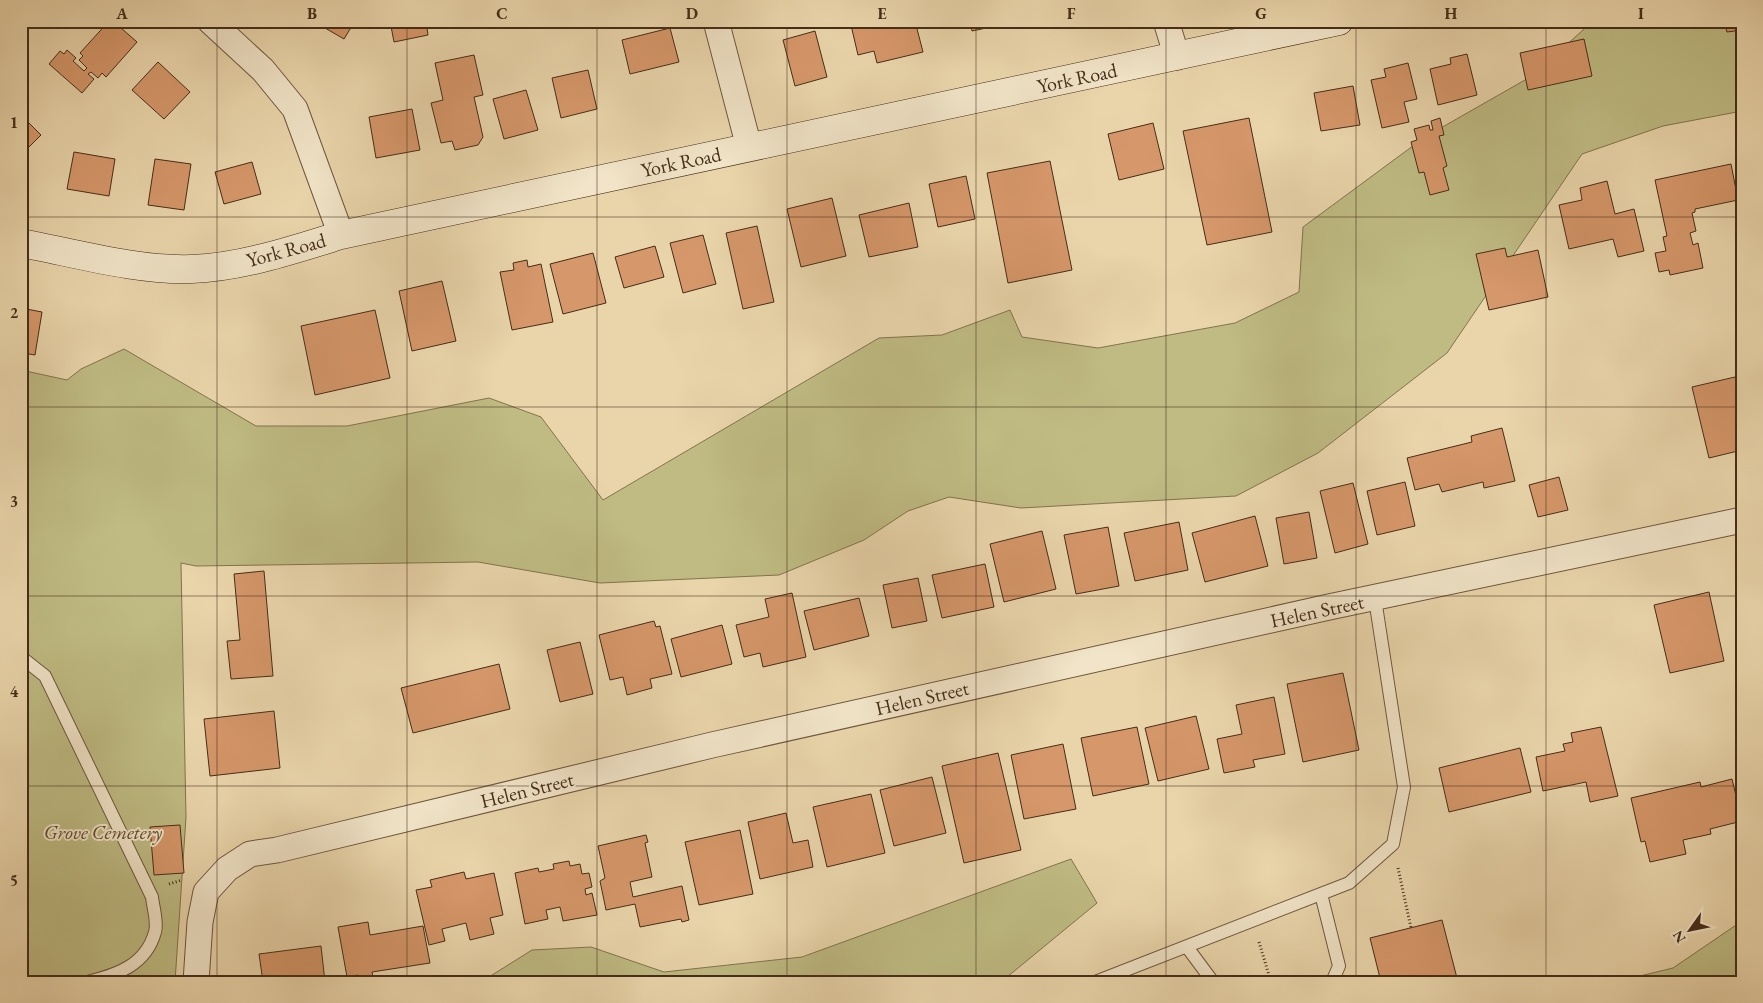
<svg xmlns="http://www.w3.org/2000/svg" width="1763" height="1003" font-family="'EB Garamond',serif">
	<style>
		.green { fill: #bfbb83; stroke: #82744e }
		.building { fill: #d6976a; stroke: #442d19 }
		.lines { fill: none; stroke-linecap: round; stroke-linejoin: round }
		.lane-casing { stroke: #6e573e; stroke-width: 14 }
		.street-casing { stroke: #6e573e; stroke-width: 27 }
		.secondary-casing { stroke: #442d19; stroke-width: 29 }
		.path { stroke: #442d19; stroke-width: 3; stroke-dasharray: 1 2.5; stroke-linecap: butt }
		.lane { stroke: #f1e4c8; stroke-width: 12 }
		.street { stroke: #f1e4c8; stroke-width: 25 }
		.secondary { stroke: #f1e4c8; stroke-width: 28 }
		.grid { fill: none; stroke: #442d19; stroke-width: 1; stroke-opacity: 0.55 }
		.labels { text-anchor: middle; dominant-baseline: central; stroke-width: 4; stroke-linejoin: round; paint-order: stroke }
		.street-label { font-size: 20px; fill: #442d19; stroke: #f1e4c8 }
		.park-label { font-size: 20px; font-style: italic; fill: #5d492e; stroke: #f1e4c8 }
		.neatline { fill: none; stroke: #442d19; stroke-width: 2 }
		.grid-label { font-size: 16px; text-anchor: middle; font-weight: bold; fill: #442d19 }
	</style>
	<rect width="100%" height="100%" fill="#ead5ab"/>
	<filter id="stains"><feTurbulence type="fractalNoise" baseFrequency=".004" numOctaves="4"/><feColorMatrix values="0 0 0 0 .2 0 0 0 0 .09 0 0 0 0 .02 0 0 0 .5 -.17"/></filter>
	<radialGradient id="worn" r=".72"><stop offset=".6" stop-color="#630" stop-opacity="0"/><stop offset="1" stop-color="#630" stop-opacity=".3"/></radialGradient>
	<path class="green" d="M1593 21H1742V111L1663 126 1582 154 1447 353 1318 453 1236 496 1021 508 949 497 908 511 864 540 779 575 600 583 478 562 196 566 181 563 186 817 175 982H21V370L67 380 81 369 124 349 256 426H347L489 398 541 417 603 500 879 338 942 335 1010 310 1022 337 1098 348 1235 323 1299 292 1303 227 1425 137 1532 76Z
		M1071 859 1097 903 1001 982H481L532 950 591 947 664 972 802 957Z
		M1742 921V982H1615L1673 968Z"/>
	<path class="building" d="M109 21H113L137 42 106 77 102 73 98 78 91 72 88 74 94 79 82 93 49 64 60 51 64 54 67 50 76 58 73 61 84 71 87 68 79 60 83 56 80 53Z
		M313 21H355L344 39Z
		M390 21H426L428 35 394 42Z
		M850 21H915L923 52 877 63 874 51 858 55Z
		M970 21H1005V24L972 31Z
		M1724 21H1742V30L1727 32Z
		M670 28 679 62 630 74 622 40Z
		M815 31 827 77 795 86 783 40Z
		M1584 39 1592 76 1528 90 1520 53Z
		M1467 54 1477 95 1438 105 1430 69 1451 64 1450 58Z
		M474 55 483 95 474 97 483 137 478 145 455 150 452 141 441 143 431 103 443 100 435 63Z
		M158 62 190 92 164 119 132 90Z
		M1408 63 1417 99 1404 102 1409 122 1382 128 1371 80 1386 77 1384 69Z
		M588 70 597 109 561 118 552 78Z
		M1353 86 1360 125 1321 131 1314 93Z
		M526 90 538 130 504 139 493 99Z
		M412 109 420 150 376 158 369 117Z
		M21 115 41 135 21 155Z
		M1249 118 1272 232 1207 245 1183 131Z
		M1440 118 1444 135 1439 136 1447 166 1443 168 1449 190 1430 195 1424 172 1419 173 1411 142 1417 140 1414 129 1429 125 1430 130H1433L1431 121Z
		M1153 123 1164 169 1119 180 1108 134Z
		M74 152 115 159 109 196 67 189Z
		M155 159 191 164 184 210 148 205Z
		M1050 161 1072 270 1008 283 987 173Z
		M252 162 261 194 224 204 215 172Z
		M1731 164 1738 200 1695 209V212L1692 213 1696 231 1690 233 1693 245 1698 243 1703 268 1670 275 1669 270 1659 272 1655 253 1666 251 1663 237 1667 236 1655 180Z
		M966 176 975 219 938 227 929 184Z
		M1607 181 1615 214 1634 209 1644 251 1618 257 1613 239 1569 249 1559 205 1582 200 1580 188Z
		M832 198 846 256 801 267 787 209Z
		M909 203 918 247 869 257 859 215Z
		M757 226 774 302 743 309 726 233Z
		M703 235 716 284 683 293 670 243Z
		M655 246 664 277 624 288 615 257Z
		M1505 248 1507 257 1538 250 1548 297 1489 310 1476 254Z
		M593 253 606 303 563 314 550 264Z
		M527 260 528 267 541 264 553 322 512 330 500 272 514 270 513 263Z
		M442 281 456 341 412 351 399 291Z
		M21 308 42 312 35 355 23 353 21 361Z
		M375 310 390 378 315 395 301 326Z
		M1735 377 1742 404V450L1709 458 1692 387Z
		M1502 428 1515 481 1484 488 1483 482 1442 492 1439 484 1415 490 1407 458 1472 442 1471 436Z
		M1559 477 1568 510 1538 517 1529 485Z
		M1405 482 1415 526 1377 535 1367 491Z
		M1353 483 1368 544 1335 553 1320 491Z
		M1309 512 1317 558 1284 564 1276 518Z
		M1255 516 1268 566 1205 582 1192 533Z
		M1179 522 1188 570 1135 581 1124 533Z
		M1108 527 1119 586 1076 594 1064 535Z
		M1042 531 1056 589 1004 602 990 544Z
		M985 564 994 607 942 618 932 575Z
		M264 571 273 676 231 679 227 641 240 640 234 574Z
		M918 578 927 621 892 628 883 585Z
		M1709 592 1724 661 1670 673 1654 605Z
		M792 593 806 657 763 667 760 653 744 657 736 625 769 617 765 599Z
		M859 598 869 636 814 650 804 611Z
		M654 621 656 627 660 626 672 674 650 679 652 688 627 695 623 677 610 680 599 635Z
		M722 625 732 664 681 677 671 639Z
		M580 642 593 694 560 702 547 650Z
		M499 664 510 709 413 733 401 688Z
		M1343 673 1359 750 1303 762 1287 684Z
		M1274 697 1285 754 1253 760 1255 767 1224 773 1217 739 1242 734 1236 705Z
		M274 711 280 768 210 776 204 719Z
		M1196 716 1209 769 1158 781 1145 728Z
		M1137 727 1149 784 1093 796 1081 738Z
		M1601 727 1618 796 1590 802 1586 782 1543 791 1536 757 1565 751 1563 744 1573 742 1571 733Z
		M1063 744 1076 809 1024 819 1011 755Z
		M1520 748 1531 792 1449 812 1439 768Z
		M998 753 1021 850 964 863 942 766Z
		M932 777 946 833 894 846 880 790Z
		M1732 779 1742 821 1710 829 1711 834 1683 840 1686 854 1650 862 1645 841 1641 842 1631 798 1700 782 1701 787Z
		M871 794 885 853 827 867 813 807Z
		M786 813 793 843 808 840 813 867 760 879 748 822Z
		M180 825 184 873 154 875 150 827Z
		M740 830 753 894 699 905 685 842Z
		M646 835 648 842 645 843 652 877 630 882 633 897 682 886 689 920 682 922 681 919 640 927 635 904 606 910 600 881 605 878 598 846Z
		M569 861 570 866 580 864 582 874 589 873 592 887 585 889 586 895 592 893 597 915 563 921 560 907 546 910 548 919 525 924 515 873 538 868 539 872 554 869 553 864Z
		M464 872 466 879 494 873 503 915 490 918 494 934 470 940 466 923 442 929 445 941 429 945 416 890 432 887 430 880Z
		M1442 920 1458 982H1381L1370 938Z
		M368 922 370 935 423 926 430 963 372 972 374 982H359L358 975 347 977 338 927Z
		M321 946 325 982H263L259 954Z"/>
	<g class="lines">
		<g class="lane-casing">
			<path id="lane" d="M21 657 45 676 152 897C153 907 158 923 155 932 146 965 117 975 87 982
				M1321 894 1339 966 1332 982
				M1187 947 1213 982
				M1095 982 1349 883 1393 844 1404 787 1375 599"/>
		</g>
		<g class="street-casing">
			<path id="street" d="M210 21 263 70 295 109 341 235
				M716 21 749 147
				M1166 21 1177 57
				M196 982 200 922 206 892 227 869 250 854 277 850 712 745 1329 607 1742 520"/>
		</g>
		<g class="secondary-casing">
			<path id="secondary" d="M21 243C75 253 137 271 192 269 242 267 293 250 341 235L1339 21"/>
		</g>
		<path class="path" d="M1398 868 1411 928
			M169 884 182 880
			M1259 942 1271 982"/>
		<use href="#lane" class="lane"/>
		<use href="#street" class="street"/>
		<use href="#secondary" class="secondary"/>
	</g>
	<path class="grid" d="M217 21V982M407 21V982M597 21V982M787 21V982M976 21V982M1166 21V982M1356 21V982M1546 21V982M21 217H1742M21 407H1742M21 596H1742M21 786H1742"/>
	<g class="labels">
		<g class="street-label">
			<text transform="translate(1077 78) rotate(-12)">York Road</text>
			<text transform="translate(681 162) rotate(-12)">York Road</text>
			<text transform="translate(286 250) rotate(-15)">York Road</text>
			<text transform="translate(1317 611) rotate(-12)">Helen Street</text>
			<text transform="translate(922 698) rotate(-13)">Helen Street</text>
			<text transform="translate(527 790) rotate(-14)">Helen Street</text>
		</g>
		<g class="park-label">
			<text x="103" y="832">Grove Cemetery</text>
		</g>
	</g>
	<rect width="1763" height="1003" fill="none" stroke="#ead5ab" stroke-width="55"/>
	<g transform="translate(1690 930) rotate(237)" stroke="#f1e4c8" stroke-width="4" paint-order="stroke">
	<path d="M0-4L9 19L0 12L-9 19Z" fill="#442d19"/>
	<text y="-8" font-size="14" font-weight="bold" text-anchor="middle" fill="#442d19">N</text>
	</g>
	<rect x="28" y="28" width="1708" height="948" class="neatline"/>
	<g class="grid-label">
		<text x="122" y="19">A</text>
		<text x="312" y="19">B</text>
		<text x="502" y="19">C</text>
		<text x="692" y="19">D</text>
		<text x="882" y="19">E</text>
		<text x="1071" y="19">F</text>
		<text x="1261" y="19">G</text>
		<text x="1451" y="19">H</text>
		<text x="1641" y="19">I</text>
		<text x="14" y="128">1</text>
		<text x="14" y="318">2</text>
		<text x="14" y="507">3</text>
		<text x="14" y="697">4</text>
		<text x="14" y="886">5</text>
	</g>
	<rect width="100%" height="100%" filter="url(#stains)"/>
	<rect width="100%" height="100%" fill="url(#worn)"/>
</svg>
